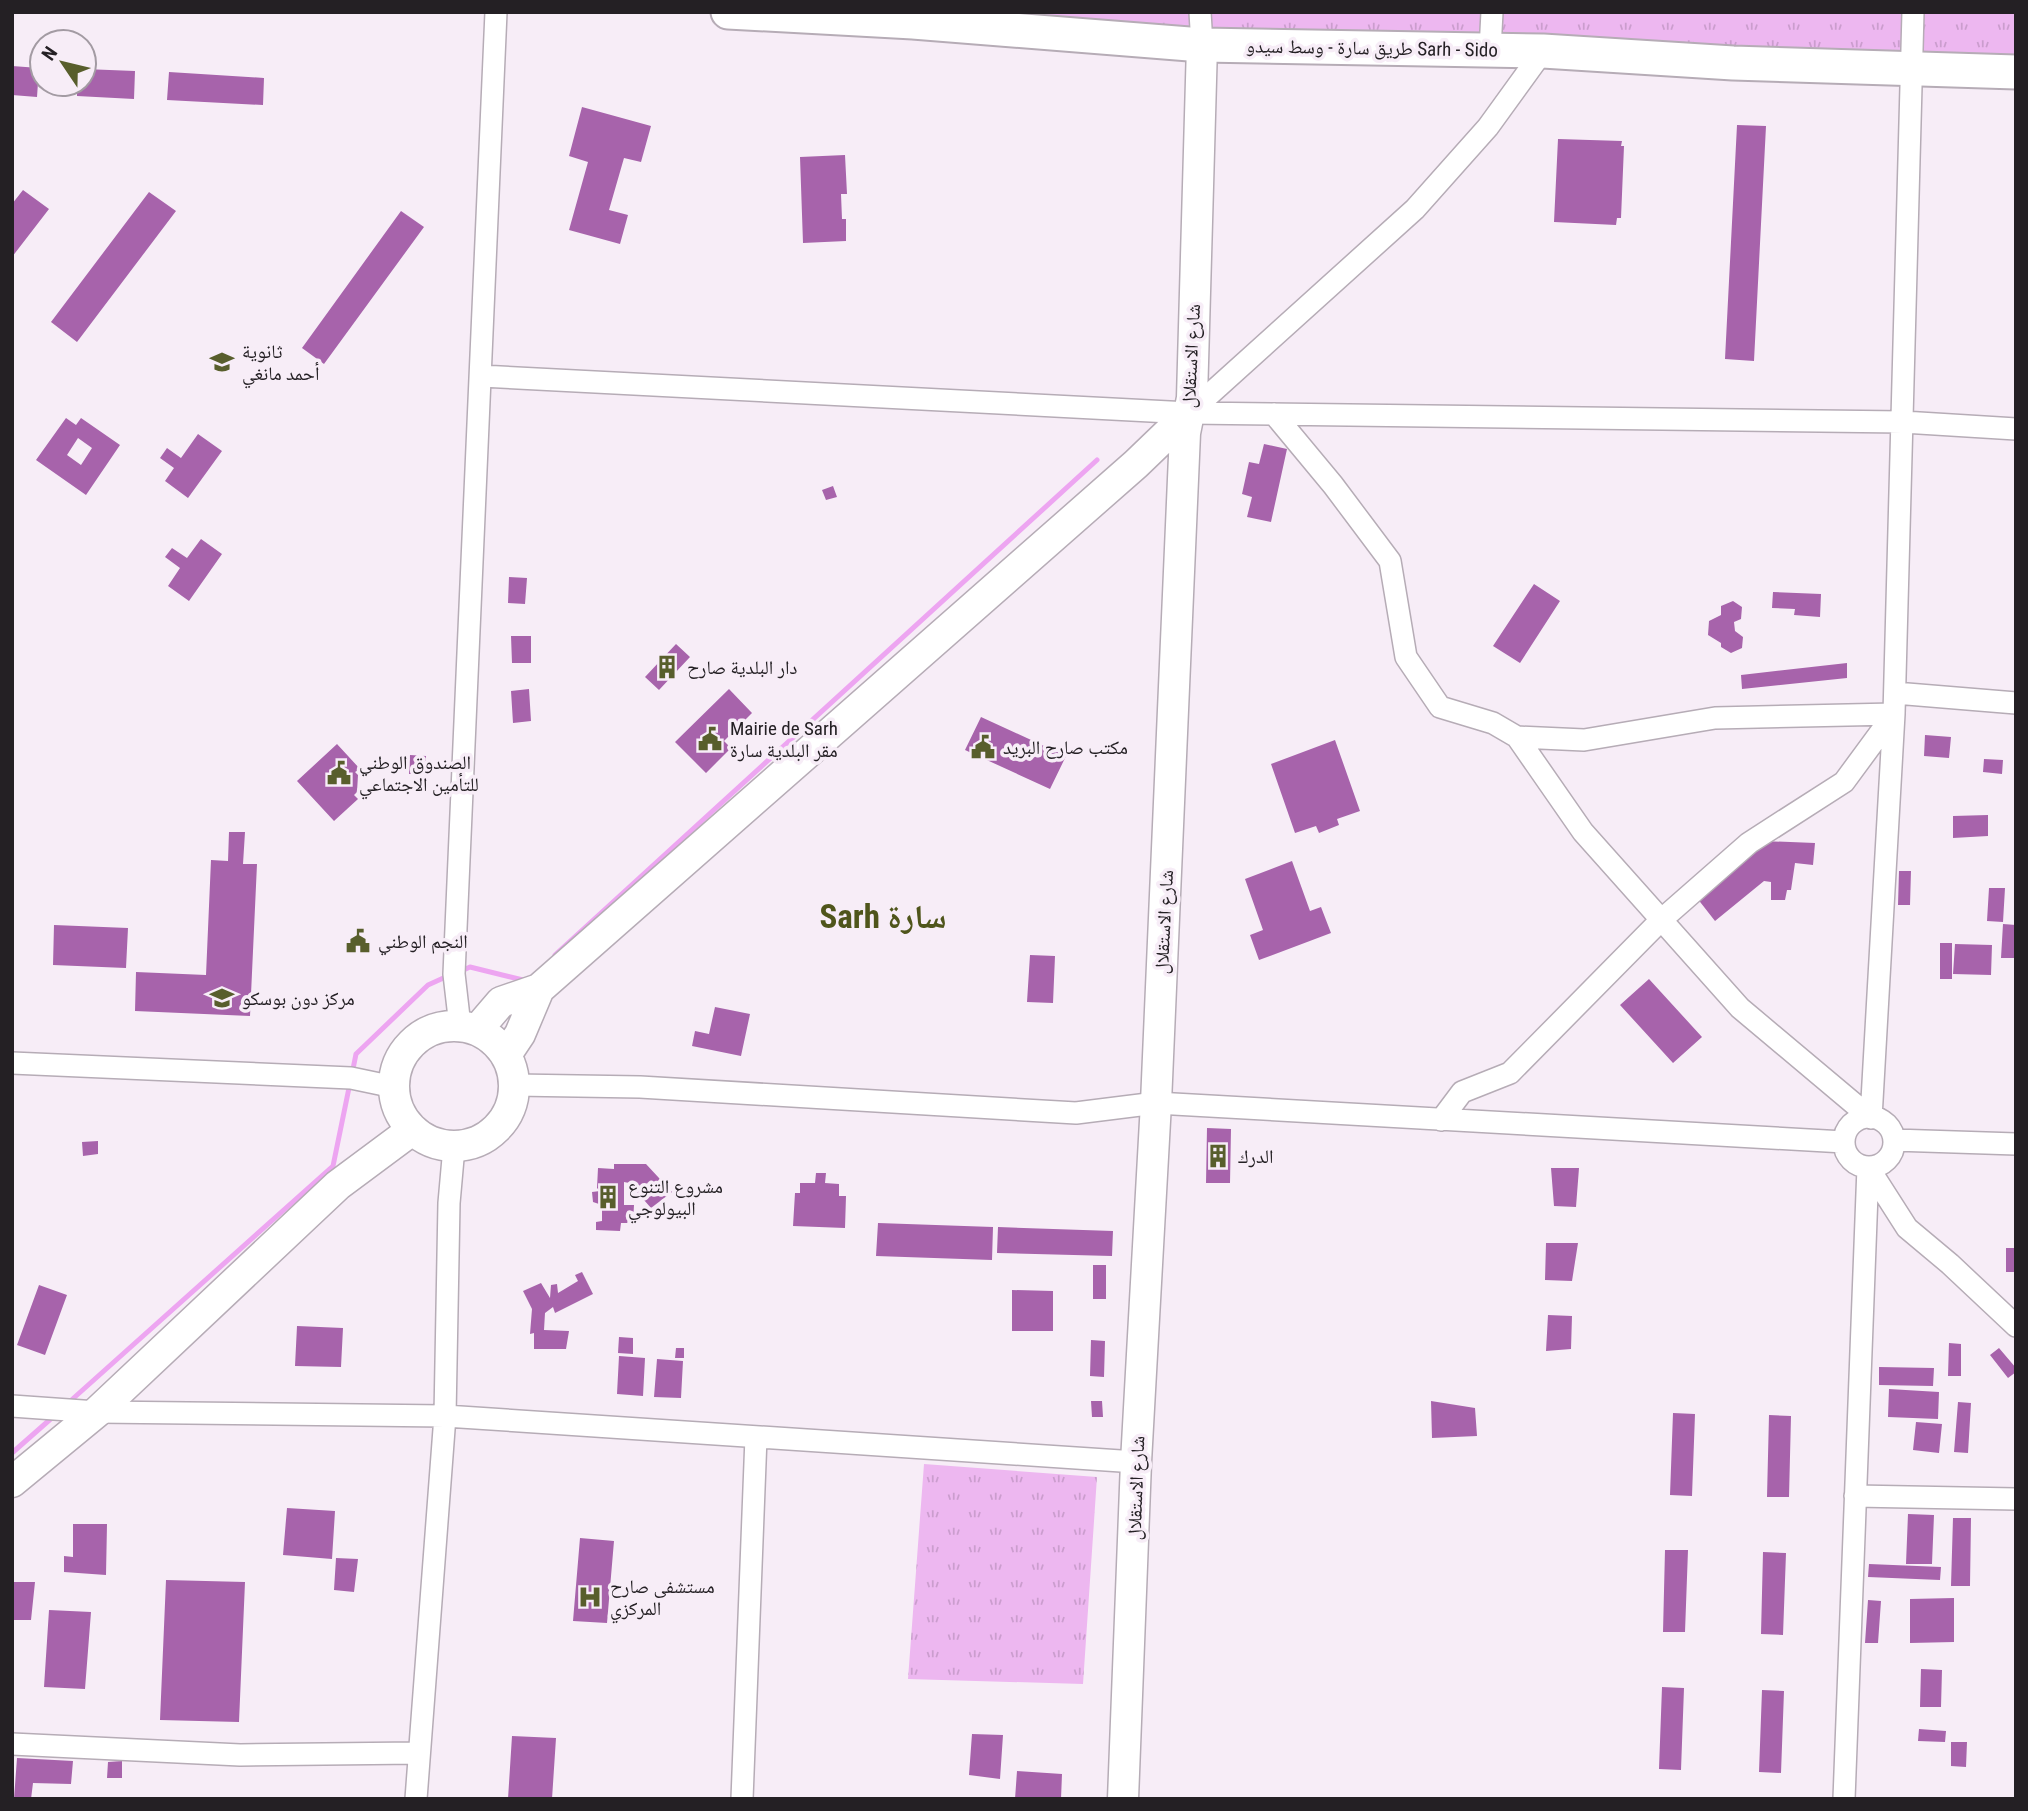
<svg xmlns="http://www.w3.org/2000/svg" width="2028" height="1811" font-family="'Roboto Condensed','Noto Naskh Arabic',sans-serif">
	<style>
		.grass { fill: url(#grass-tufts) }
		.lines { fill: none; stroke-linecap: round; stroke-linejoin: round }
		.stream { stroke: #eda5f1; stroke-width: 5 }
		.building { fill: #a763ab; fill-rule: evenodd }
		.street-casing { stroke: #b6acb6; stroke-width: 24 }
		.secondary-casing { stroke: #b6acb6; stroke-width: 33 }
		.primary-casing { stroke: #b6acb6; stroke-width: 37 }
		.street { stroke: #fff; stroke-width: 21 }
		.secondary { stroke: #fff; stroke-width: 30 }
		.primary { stroke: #fff; stroke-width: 33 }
		.labels { text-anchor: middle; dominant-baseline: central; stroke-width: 7; stroke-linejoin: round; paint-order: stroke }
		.street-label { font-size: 19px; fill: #242024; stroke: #f7edf7 }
		.poi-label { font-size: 19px; fill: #242024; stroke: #f7edf7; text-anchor: start }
		.town-label { font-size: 33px; font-weight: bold; fill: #4f551b; stroke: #f7edf7 }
	</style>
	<defs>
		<pattern id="grass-tufts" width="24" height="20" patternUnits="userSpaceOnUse" patternTransform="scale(1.75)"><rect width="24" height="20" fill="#edb7f0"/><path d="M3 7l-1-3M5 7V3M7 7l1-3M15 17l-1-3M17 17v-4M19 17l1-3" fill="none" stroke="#cb9dce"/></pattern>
	</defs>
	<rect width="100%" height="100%" fill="#f7edf7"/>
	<path class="grass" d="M728 12H2016V72Z
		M924 1464 1097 1477 1083 1684 908 1679Z"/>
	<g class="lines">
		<path class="stream" d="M555 955 1097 460
			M459 972 470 967 527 981
			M352 1074 356 1054 428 985 450 975
			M67 1404 333 1166 350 1083
			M12 1453 54 1416"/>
	</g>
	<path class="building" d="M12 66 39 68 37 97 12 95Z
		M84 69 135 71 134 99 77 96V84H84Z
		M169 72 264 78 263 105 167 100Z
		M582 107 651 126 641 162 624 158 609 210 628 215 620 244 569 230 588 162 569 156Z
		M1737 125 1766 126 1754 361 1725 359Z
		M1558 139 1622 141 1621 146H1624L1621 218H1617L1616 225 1554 222Z
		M845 155 847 194H841L842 219H846V241L803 243 800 157Z
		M23 190 49 209 12 257V204Z
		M149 192 176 211 77 342 51 322Z
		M401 211 424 227 324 364 302 348Z
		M66 418 76 425 81 418 120 445 86 495 36 460ZM78 438 92 448 81 465 67 455Z
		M198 434 222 451 188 498 165 481 174 468 160 458 167 448 181 458Z
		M1264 444 1287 449 1271 522 1247 517 1252 497 1242 494 1249 462 1259 464Z
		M833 486 837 497 826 500 822 490Z
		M201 539 222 554 189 601 168 586 180 568 165 557 172 548 187 558Z
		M509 577 527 578 525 604 508 603Z
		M1534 584 1560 601 1520 663 1493 646Z
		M1773 592 1821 594 1820 617 1794 615 1795 609 1772 608Z
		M1733 601 1742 607 1741 619 1734 622 1735 631 1743 637 1742 648 1731 653 1721 647V643L1708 635 1709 621 1721 615V606Z
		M511 636H531V663H512Z
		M676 644 690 657 659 690 645 677Z
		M1847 663V678L1742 689 1741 675Z
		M529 689 531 721 513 723 511 691Z
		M729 689 752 713 724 741 731 748 706 773 675 742Z
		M981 717 1066 756 1050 789 965 750Z
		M1925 735 1951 737 1949 758 1924 756Z
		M1335 740 1360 811 1337 819 1339 825 1319 833 1316 826 1295 833 1271 764Z
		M337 744 360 769 355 772 358 775 357 792 354 795 358 799 334 821 297 781Z
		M410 755 426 756V774H409Z
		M1984 759 2003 760 2002 774 1983 772Z
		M1988 815V836L1953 838V816Z
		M229 832H245L243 864H257L250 1016 135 1011 136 972 206 975 211 860 228 861Z
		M1762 841 1815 843 1813 865 1795 863 1791 890H1787L1785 900H1771V882L1764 881 1715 921 1697 898Z
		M1292 861 1310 911 1321 907 1331 933 1259 960 1250 935 1263 930 1245 879Z
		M1899 871H1911L1910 905H1898Z
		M1989 888H2005L2003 922 1987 921Z
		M2003 924 2016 925 2014 958H2001Z
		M54 925 128 928 126 968 53 965Z
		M1940 943H1952V979H1940Z
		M1955 944 1992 945 1991 975 1953 974Z
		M1030 955 1055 956 1053 1003 1027 1002Z
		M1649 979 1702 1037 1673 1063 1620 1005Z
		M715 1007 750 1014 741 1056 692 1046 695 1031 709 1034Z
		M1207 1128 1231 1129 1230 1183H1206Z
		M98 1141V1154L83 1156 82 1142Z
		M614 1164H646L672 1192 651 1208 629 1183 624 1182V1205H634L633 1223H621L620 1231 596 1230V1222L602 1221V1205L593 1202 592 1192 600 1191 597 1188 598 1168 614 1169Z
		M1551 1168H1579L1576 1207 1554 1206Z
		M816 1173H826L825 1183 839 1184V1196H846L845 1228 793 1226 795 1193H800V1183H815Z
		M878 1223 993 1227 992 1260 876 1256Z
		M998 1227 1113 1231 1112 1256 997 1253Z
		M1546 1243H1578L1572 1281 1545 1280Z
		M2006 1248H2016V1272H2006Z
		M1093 1265H1106V1299H1093Z
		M582 1272 593 1294 555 1313 553 1307 545 1313 544 1330 569 1331 566 1349H534V1333L530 1334 532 1309 523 1291 541 1283 550 1298 551 1285 557 1284 558 1293 578 1281 575 1275Z
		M39 1285 67 1295 45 1355 17 1345Z
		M1012 1290 1053 1291V1331H1012Z
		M1548 1315 1572 1316 1571 1349 1546 1351Z
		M297 1326 343 1328 341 1367 295 1366Z
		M619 1337 633 1338V1354L618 1353Z
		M1091 1340 1105 1341 1104 1377 1090 1376Z
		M1949 1343 1961 1344V1376H1948Z
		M676 1348H684V1358H675Z
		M1999 1348 2016 1368V1372L2008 1378 1990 1355Z
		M619 1356 645 1358 643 1396 617 1394Z
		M657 1359 683 1361 681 1398 654 1397Z
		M1879 1367 1934 1368 1933 1386 1879 1385Z
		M1889 1389 1939 1392 1938 1419 1888 1417Z
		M1091 1401H1102L1103 1417H1092Z
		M1431 1401 1475 1408 1477 1436 1432 1438Z
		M1958 1402 1971 1403 1968 1453 1954 1452Z
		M1673 1413 1695 1414 1692 1496 1670 1495Z
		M1769 1415 1791 1416 1789 1497H1767Z
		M1916 1422 1942 1424 1939 1453 1913 1450Z
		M287 1508 335 1511 332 1559 283 1555Z
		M1908 1514 1934 1515 1932 1564H1906Z
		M1953 1518H1971L1970 1586H1951Z
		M73 1524H107L106 1575 64 1572V1556L73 1557Z
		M580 1538 614 1541 607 1623 573 1621Z
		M1665 1550H1688L1685 1632H1663Z
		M1763 1552 1786 1553 1783 1635 1761 1634Z
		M336 1558 358 1559 354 1592 334 1590Z
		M1869 1564 1941 1567 1940 1580 1868 1577Z
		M166 1580 245 1582 239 1722 160 1720Z
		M12 1582H35L31 1620H12Z
		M1954 1598V1642L1910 1643V1599Z
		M1868 1600 1881 1601 1878 1643H1865Z
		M49 1610 91 1612 85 1689 44 1687Z
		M1921 1669 1942 1670 1941 1707H1920Z
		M1662 1687 1684 1688 1681 1770 1659 1769Z
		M1762 1690 1784 1691 1781 1773 1759 1772Z
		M1919 1729 1946 1731 1945 1742 1918 1741Z
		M972 1734 1003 1735 1000 1779 969 1775Z
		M512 1736 556 1738 552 1799H508Z
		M1951 1742H1967L1966 1767 1951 1766Z
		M17 1758 73 1761 71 1784 33 1783 31 1799H14Z
		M122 1761V1778H107L108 1762Z
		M1017 1771 1062 1774 1061 1799H1015Z"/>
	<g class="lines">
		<g class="street-casing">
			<path id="street" d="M1200 12 1202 45
				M1490 50 1492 12
				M481 376 1189 413 1903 422 2016 429
				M1189 413 1415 209 1488 127 1543 51
				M1274 414 1333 485 1390 561 1406 657 1440 707 1493 723 1517 737 1584 740 1715 718 1894 714
				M1895 693 2016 703
				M1517 737 1583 832 1740 1008 1871 1118
				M460 1026 454 974 496 12
				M12 1063 351 1078 394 1087
				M515 1085 640 1087 1076 1113 1156 1103 1844 1142
				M1844 1142a25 25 0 1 1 50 0a25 25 0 1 1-50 0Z
				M1871 1118 1894 714 1913 12
				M1441 1120 1462 1092 1510 1073 1660 921 1749 843 1844 782 1894 714
				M1894 1140 2016 1144
				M1868 1167 1907 1228 1950 1264 2016 1326
				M12 1406 97 1412 445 1416 1136 1462
				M1855 1496 2016 1499
				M12 1744 240 1755 418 1753
				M416 1799 445 1416 449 1203 454 1147
				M742 1799 756 1437
				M1844 1799 1868 1167"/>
		</g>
		<g class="secondary-casing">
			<path id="secondary" d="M394 1086a60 60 0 1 1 120 0a60 60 0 1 1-120 0Z
				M477 1030 501 1002 539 989 1136 464 1189 413
				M506 1055 520 1034 539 989
				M12 1482 97 1412 338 1185 412 1130
				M1123 1799 1136 1462 1156 1103 1185 433 1192 398 1202 45"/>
		</g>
		<g class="primary-casing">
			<path id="primary" d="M728 12 913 22 1202 45 1543 51 1733 63 2016 72"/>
		</g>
		<use href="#street" class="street"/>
		<use href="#secondary" class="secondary"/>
		<use href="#primary" class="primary"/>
	</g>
	<defs>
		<g id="school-bare" transform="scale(1.89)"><path d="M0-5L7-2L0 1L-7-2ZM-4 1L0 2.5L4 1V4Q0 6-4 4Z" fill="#585e2c" stroke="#f7edf7" stroke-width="2.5" paint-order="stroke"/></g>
		<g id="building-bare" transform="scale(1.89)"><path d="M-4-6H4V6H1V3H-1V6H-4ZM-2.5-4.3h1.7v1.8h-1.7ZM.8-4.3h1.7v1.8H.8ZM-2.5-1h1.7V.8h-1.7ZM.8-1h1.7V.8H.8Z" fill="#585e2c" stroke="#f7edf7" stroke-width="2.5" paint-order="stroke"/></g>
		<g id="civic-bare" transform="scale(1.89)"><path d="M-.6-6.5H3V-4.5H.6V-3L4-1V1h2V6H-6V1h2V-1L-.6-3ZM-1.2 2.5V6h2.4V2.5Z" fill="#585e2c" stroke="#f7edf7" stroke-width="2.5" paint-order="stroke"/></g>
		<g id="hospital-bare" transform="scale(1.89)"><path d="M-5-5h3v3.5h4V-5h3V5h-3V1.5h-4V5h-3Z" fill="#585e2c" stroke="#f7edf7" stroke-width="2.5" paint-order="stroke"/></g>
	</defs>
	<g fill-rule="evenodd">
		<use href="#school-bare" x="222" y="362"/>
		<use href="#building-bare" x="667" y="667"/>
		<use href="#civic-bare" x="710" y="739"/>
		<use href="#civic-bare" x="983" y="747"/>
		<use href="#civic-bare" x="339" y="773"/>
		<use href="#civic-bare" x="358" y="941"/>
		<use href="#school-bare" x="222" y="998"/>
		<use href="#building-bare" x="1218" y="1156"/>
		<use href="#building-bare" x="608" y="1197"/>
		<use href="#hospital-bare" x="590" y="1597"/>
	</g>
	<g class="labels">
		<g class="street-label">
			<text transform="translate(1372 48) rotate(1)">طريق سارة - وسط سيدو Sarh - Sido</text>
			<text transform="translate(1191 356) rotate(-87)">شارع الاستقلال</text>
			<text transform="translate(1164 922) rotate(-87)">شارع الاستقلال</text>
			<text transform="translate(1136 1488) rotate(-88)">شارع الاستقلال</text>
		</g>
		<g class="poi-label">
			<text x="242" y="351">ثانوية<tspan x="242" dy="22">أحمد مانغي</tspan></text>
			<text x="687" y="667">دار البلدية صارح</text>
			<text x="730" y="728">Mairie de Sarh<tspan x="730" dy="22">مقر البلدية سارة</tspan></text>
			<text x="1003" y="747">مكتب صارح البريد</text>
			<text x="359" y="762">الصندوق الوطني<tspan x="359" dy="22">للتأمين الاجتماعي</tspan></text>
			<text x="378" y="941">النجم الوطني</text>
			<text x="242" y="998">مركز دون بوسكو</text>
			<text x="1238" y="1156">الدرك</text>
			<text x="628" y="1186">مشروع التنوع<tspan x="628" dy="22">البيولوجي</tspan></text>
			<text x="610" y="1586">مستشفى صارح<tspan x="610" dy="22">المركزي</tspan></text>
		</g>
		<g class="town-label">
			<text x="883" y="916">Sarh سارة</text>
		</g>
	</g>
	<rect width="2028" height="1811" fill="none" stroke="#242024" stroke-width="28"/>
	<g transform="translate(63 63) rotate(305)"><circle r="33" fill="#f7edf7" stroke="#a39ba3" stroke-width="2"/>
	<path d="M0-5L12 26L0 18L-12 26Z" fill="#585e2c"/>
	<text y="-10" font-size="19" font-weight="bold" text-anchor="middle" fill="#242024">N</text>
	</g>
</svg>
